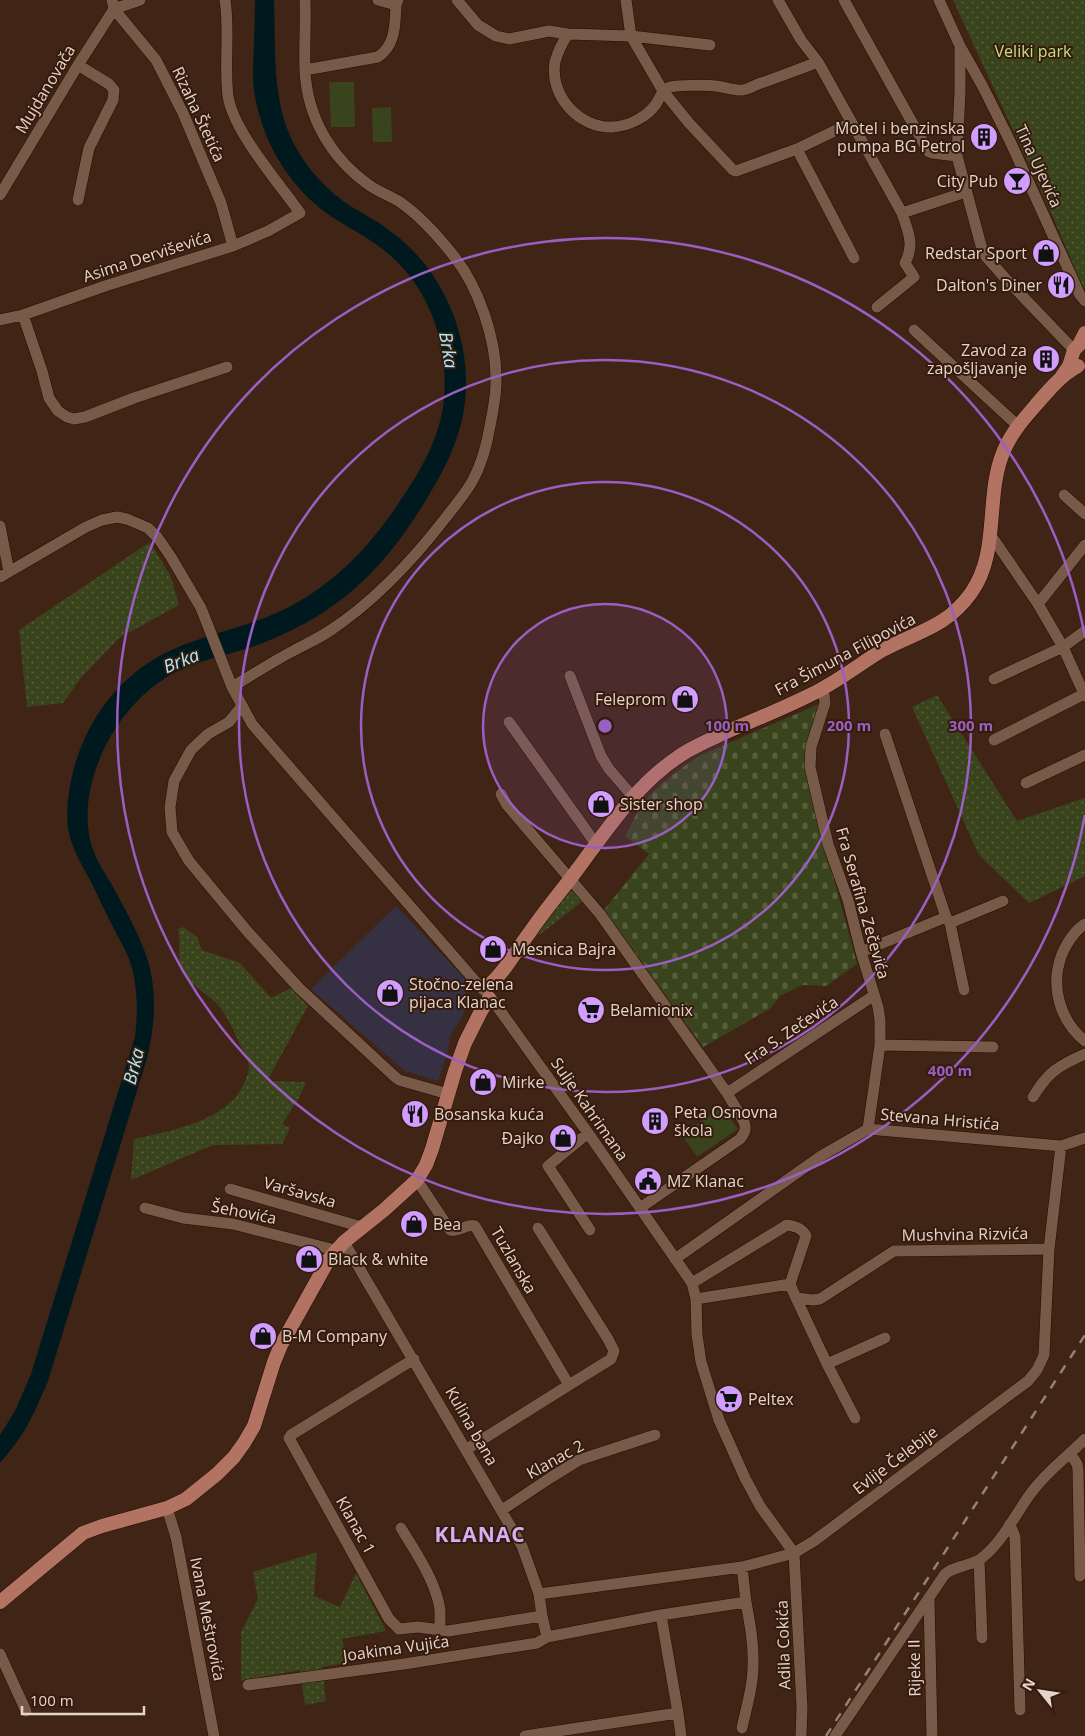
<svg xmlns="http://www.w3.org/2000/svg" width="1085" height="1736" font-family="'Open Sans',sans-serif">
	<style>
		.commercial { fill: #353142 }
		.grass { fill: url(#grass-dots) }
		.cemetery { fill: url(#cemetery-stones) }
		.garden { fill: #39441d }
		.water { fill: #00191e }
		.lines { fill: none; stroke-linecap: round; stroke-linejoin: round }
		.minor-casing { stroke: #250d02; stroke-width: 12 }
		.major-casing { stroke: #250d02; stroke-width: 15 }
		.minor { stroke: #785a49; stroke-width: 11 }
		.major { stroke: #b27363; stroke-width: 14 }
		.rail { stroke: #978175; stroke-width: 2.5; stroke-dasharray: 9 9; stroke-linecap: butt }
		.ring { fill: none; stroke: #9b5ec2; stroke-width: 2.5 }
		.labels { text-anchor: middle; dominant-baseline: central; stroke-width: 4; stroke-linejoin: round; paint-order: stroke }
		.park-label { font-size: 16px; fill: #c3e082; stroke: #351b0d }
		.street-label { font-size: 16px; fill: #e5d4ca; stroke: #351b0d }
		.poi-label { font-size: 16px; fill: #e5d4ca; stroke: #351b0d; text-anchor: start }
		.water-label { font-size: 18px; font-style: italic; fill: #a7f0fe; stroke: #351b0d }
		.district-label { font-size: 21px; font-weight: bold; letter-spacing: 1px; fill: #d3b0f3; stroke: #351b0d }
		.centre { fill: #9b5ec2; stroke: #351b0d; stroke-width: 2.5 }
		.ring-label { font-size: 15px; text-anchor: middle; font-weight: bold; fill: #9b5ec2; stroke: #351b0d; stroke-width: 4; stroke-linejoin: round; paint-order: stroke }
	</style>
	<defs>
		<pattern id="grass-dots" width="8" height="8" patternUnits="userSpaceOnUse" patternTransform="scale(1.25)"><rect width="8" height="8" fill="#39441d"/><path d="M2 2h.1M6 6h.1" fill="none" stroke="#565e3c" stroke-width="1.8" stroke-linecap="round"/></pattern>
		<pattern id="cemetery-stones" width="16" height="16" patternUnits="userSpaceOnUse" patternTransform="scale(1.25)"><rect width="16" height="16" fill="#39441d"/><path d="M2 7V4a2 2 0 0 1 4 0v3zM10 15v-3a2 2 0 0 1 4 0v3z" fill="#565e3c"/></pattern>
	</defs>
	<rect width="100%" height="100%" fill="#402516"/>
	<path class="commercial" d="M396 906 467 981 465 1011 450 1036 448 1052 438 1081 405 1071 311 989Z"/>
	<path class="grass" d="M953 0H1085V288L1083 287 1049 208Z
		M150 542 171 577 179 605 119 638 80 679 63 703 27 707 19 630Z
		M937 695 1017 821 1085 798V876L1029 903 979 855 912 707Z
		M569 891 577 894 583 901 539 935 537 933Z
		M183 927 197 937 202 950 240 963 271 998 291 988 308 1006 267 1081 306 1082 299 1098 282 1124 290 1128 282 1144 213 1145 131 1180 134 1139C171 1131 231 1120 245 1081 247 1076 249 1071 249 1066 248 1059 243 1051 240 1045 234 1031 228 1017 218 1005 210 996 186 981 182 971 176 958 182 943 178 929Z
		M317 1552 314 1596 340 1607 356 1573 386 1631 342 1639 347 1663 322 1667 326 1701 305 1705 300 1670 241 1681V1632L258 1599 253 1572Z"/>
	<path class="cemetery" d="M819 704 805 748V763L814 805 857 964 826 986 803 985 780 996 771 1008 703 1047 604 910 649 854 625 836C632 824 637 811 645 801 660 783 681 768 701 755Z"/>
	<path class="garden" d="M329 82H354L355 127H331Z
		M391 107 392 142H373L372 108Z
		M722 1107 738 1129 697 1157 682 1135Z"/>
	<path class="water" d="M255 0H274C276 49 271 99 294 144 307 169 328 192 352 207 363 214 376 220 386 228 438 263 468 327 466 389 464 432 448 464 426 500 386 566 343 610 270 640 240 653 206 657 176 672 152 684 132 704 117 726 94 760 78 812 94 852 99 865 107 876 113 887 124 907 135 927 143 947 158 983 156 1022 147 1058L48 1381C34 1414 25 1435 0 1463V1435L15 1411 31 1374 135 1037C138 1011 138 984 129 959 125 949 119 939 114 929 106 914 99 898 91 882 82 865 71 848 68 828 66 812 68 792 72 776 85 719 122 671 176 648 216 631 259 625 298 602 340 578 374 541 400 501 421 471 440 437 444 400 449 340 427 280 377 245 359 232 339 223 321 209 302 194 283 171 272 148 262 128 254 101 253 79 253 53 255 26 255 0Z"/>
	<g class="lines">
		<g class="minor-casing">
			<path id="minor" d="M140 0 114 9 156 60 183 113 221 203 233 246
				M378 0 396 5 398 0
				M457 0 478 25 496 36 509 39 549 31 568 34 631 36 710 45
				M626 0 631 36 663 91 689 123 733 170 736 171 797 149 851 123
				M778 0 801 40 818 62 902 213
				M844 0 928 151 932 153 957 156
				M939 0 960 46 983 87 1009 139 1080 295 1085 301
				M568 34C562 43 558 51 555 62 549 96 580 129 613 127 629 126 647 117 656 104 660 98 662 89 670 87 678 85 707 85 716 86 725 87 734 91 743 90 749 89 755 85 761 83 780 77 799 69 818 62
				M960 46V91L957 156 983 253 1005 278 1074 350
				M305 70 378 57C396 45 395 24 396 5
				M797 149 854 258
				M0 195 78 65 114 9 112 0
				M78 200 89 148 113 100 114 90 109 84 78 65
				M877 307 914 277 905 263C915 244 908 232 902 213L966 192
				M23 315 42 371 49 398 58 411 67 417 74 419 85 417 134 398 227 367
				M0 320 23 315 105 286 233 246 268 231 300 213C279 183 233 131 228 96 224 64 230 32 225 0
				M914 330 1018 426
				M1064 495 1085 514
				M0 526 9 572
				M990 534 1038 604 1063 647 1085 696
				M0 577 86 527 102 520 117 517 127 519 148 528 158 538 171 557 201 608 232 687 252 724 483 990
				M1038 604 1085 545
				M570 676 601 756 609 769 634 798
				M994 679 1063 647 1085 631
				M232 687C252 675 272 662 293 651 304 645 317 639 328 632 374 602 414 559 447 516 456 504 466 493 473 480 482 463 487 444 490 426 493 411 496 397 496 382 497 341 479 287 453 255 438 236 420 216 400 202 390 196 379 192 369 185 331 158 307 117 305 70 304 47 306 23 305 0
				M822 689 824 694 825 703 811 747 810 767 828 844 848 900 861 952 878 1007 880 1020V1045L868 1129
				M242 706 229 722 208 734 191 750 174 781 170 807 172 832 189 861 247 931 299 988 394 1076 399 1080 448 1094
				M509 722 596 844
				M885 734 946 917 950 923 964 990
				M994 740 1084 694
				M1026 783 1085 755
				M501 794 507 805 600 914 727 1093 744 1122C747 1130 744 1133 740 1139L640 1208
				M950 923 1003 901
				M1085 924C1074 931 1067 943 1062 954 1050 985 1059 1020 1085 1041
				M861 952 946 917
				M491 998 588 1133 692 1283 696 1299 697 1335 701 1362 719 1420 745 1478 760 1506 794 1553 802 1708 801 1736
				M880 1045 993 1047
				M727 1093 873 996
				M1033 1097C1048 1072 1058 1066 1085 1054
				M588 1133 548 1166 590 1230
				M417 1180 450 1230C459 1233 466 1223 475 1226L569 1385 611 1359 614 1351 608 1339 538 1228
				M230 1189 362 1227
				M145 1208 183 1218 233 1224 335 1250
				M344 1242 522 1546 539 1594 542 1616 547 1637
				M675 1259 821 1156 868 1129 1061 1146 1085 1138
				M692 1283 787 1225C795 1226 802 1228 806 1236L790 1284
				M796 1298 827 1364 855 1418
				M696 1299 790 1284 796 1298 813 1300 820 1299 894 1251 1049 1249
				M414 1359 291 1435 289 1438 389 1619 399 1629 418 1627 448 1631 542 1616
				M827 1364 885 1338
				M467 1449 569 1385
				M1070 1453 1077 1464 1078 1469 1080 1576
				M167 1508 176 1537 214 1736
				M502 1510 550 1478 579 1460 655 1435
				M1010 1524 1015 1537 1020 1710
				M401 1528C416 1553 436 1581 440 1610 440 1617 440 1624 440 1630
				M979 1561 982 1638
				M742 1567 746 1602
				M539 1594 742 1567 794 1553 814 1541 1028 1381 1037 1370 1044 1355 1049 1249 1061 1146
				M929 1599 932 1736
				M661 1615 678 1713 681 1736
				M0 1654 26 1711
				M248 1685 404 1664 537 1643 547 1637 661 1615 746 1602C750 1624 754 1645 753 1667 753 1688 746 1708 742 1728
				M525 1736 678 1713
				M835 1736 945 1574C956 1564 973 1567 983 1557 1003 1541 1016 1513 1031 1493 1046 1472 1067 1457 1085 1439"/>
		</g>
		<g class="major-casing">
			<path id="major" d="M1062 376 1069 366 1074 350 1079 345 1085 333
				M489 985C506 971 517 949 530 932 543 913 557 896 571 878 603 836 633 787 678 757 692 747 710 740 726 732 755 720 784 708 812 694 837 682 858 665 881 651 917 631 945 629 971 593 999 554 986 502 1001 458 1008 437 1021 422 1035 406 1048 391 1061 375 1078 366
				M0 1602 83 1533 102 1526 167 1508 186 1499 217 1474 234 1457 244 1443 254 1426 274 1362 281 1345 329 1259 344 1242 384 1210 417 1180 426 1165 432 1149 455 1071 465 1043 480 1013 489 998"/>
		</g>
		<use href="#minor" class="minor"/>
		<use href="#major" class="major"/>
		<path class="rail" d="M826 1736 1085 1335"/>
	</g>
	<circle cx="605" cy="726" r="122" fill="#9b5ec2" fill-opacity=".12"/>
	<g class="ring">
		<circle cx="605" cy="726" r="122"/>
		<circle cx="605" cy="726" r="244"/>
		<circle cx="605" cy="726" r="366"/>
		<path d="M1085 815A488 488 0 1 1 1085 637"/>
	</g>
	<defs>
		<g id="building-disc" transform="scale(1.4375)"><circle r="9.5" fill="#d19dfe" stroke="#351b0d"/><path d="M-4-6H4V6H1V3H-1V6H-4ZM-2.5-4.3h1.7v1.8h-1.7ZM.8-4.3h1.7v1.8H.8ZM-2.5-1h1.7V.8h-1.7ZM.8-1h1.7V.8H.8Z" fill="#111"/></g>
		<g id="bar-disc" transform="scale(1.4375)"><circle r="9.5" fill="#d19dfe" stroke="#351b0d"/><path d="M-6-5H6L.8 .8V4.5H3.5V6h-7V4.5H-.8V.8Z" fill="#111"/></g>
		<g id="shop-disc" transform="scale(1.4375)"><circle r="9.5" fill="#d19dfe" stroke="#351b0d"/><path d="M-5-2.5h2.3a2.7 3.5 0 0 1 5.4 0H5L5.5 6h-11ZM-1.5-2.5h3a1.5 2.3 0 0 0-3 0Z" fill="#111"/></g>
		<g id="restaurant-disc" transform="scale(1.4375)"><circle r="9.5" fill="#d19dfe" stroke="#351b0d"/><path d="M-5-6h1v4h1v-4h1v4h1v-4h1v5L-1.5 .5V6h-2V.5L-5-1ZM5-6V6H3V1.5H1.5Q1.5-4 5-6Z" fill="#111"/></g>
		<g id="supermarket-disc" transform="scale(1.4375)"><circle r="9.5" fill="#d19dfe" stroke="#351b0d"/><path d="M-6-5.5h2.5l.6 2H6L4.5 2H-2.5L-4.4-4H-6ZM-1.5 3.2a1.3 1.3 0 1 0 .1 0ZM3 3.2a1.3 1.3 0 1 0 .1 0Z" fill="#111"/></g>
		<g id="civic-disc" transform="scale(1.4375)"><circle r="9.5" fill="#d19dfe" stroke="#351b0d"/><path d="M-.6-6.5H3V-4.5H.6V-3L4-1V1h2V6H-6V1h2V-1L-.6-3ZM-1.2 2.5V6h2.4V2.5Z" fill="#111"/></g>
	</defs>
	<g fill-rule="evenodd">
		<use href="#building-disc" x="984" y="137"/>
		<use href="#bar-disc" x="1017" y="181"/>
		<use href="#shop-disc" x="1046" y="253"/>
		<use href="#restaurant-disc" x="1061" y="285"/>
		<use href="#building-disc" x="1046" y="359"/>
		<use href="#shop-disc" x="685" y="699"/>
		<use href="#shop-disc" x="601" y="804"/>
		<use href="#shop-disc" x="493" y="949"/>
		<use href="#shop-disc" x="390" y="993"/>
		<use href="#supermarket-disc" x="591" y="1010"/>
		<use href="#shop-disc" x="483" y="1082"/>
		<use href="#restaurant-disc" x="415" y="1114"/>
		<use href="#building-disc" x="655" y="1121"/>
		<use href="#shop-disc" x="563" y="1138"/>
		<use href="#civic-disc" x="648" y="1181"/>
		<use href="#shop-disc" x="414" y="1224"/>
		<use href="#shop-disc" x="309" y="1259"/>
		<use href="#shop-disc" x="263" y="1336"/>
		<use href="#supermarket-disc" x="729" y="1399"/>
	</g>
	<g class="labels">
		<g class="park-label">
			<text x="1033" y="51">Veliki park</text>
		</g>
		<g class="street-label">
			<text transform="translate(45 89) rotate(-59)">Mujdanovača</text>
			<text transform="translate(199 114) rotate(65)">Rizaha Štetića</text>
			<text transform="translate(1039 166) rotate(65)">Tina Ujevića</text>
			<text transform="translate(147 256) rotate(-18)">Asima Derviševića</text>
			<text transform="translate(845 654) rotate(-28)">Fra Šimuna Filipovića</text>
			<text transform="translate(863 903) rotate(74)">Fra Serafina Zečevića</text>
			<text transform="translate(791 1030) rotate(-34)">Fra S. Zečevića</text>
			<text transform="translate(590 1109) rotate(55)">Sulje Kahrimana</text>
			<text transform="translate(940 1119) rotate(5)">Stevana Hristića</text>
			<text transform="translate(300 1192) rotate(16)">Varšavska</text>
			<text transform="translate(244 1212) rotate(11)">Šehovića</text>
			<text transform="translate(965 1234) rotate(-1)">Mushvina Rizvića</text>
			<text transform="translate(514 1260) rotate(60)">Tuzlanska</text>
			<text transform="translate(472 1426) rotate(60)">Kulina bana</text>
			<text transform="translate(555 1459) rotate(-29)">Klanac 2</text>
			<text transform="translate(895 1460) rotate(-37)">Evlije Čelebije</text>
			<text transform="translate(356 1525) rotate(61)">Klanac 1</text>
			<text transform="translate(208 1619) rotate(79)">Ivana Meštrovića</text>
			<text transform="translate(783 1645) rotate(-92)">Adila Cokića</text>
			<text transform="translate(396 1648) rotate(-8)">Joakima Vujića</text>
			<text transform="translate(914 1668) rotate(-91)">Rijeke II</text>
		</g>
		<g class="poi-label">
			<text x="965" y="128" text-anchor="end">Motel i benzinska<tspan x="965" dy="18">pumpa BG Petrol</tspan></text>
			<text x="998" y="181" text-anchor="end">City Pub</text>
			<text x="1027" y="253" text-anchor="end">Redstar Sport</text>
			<text x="1042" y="285" text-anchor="end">Dalton's Diner</text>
			<text x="1027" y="350" text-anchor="end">Zavod za<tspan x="1027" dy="18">zapošljavanje</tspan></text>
			<text x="666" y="699" text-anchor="end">Feleprom</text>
			<text x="620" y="804">Sister shop</text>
			<text x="512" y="949">Mesnica Bajra</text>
			<text x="409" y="984">Stočno-zelena<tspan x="409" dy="18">pijaca Klanac</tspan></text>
			<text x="610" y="1010">Belamionix</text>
			<text x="502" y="1082">Mirke</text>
			<text x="674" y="1112">Peta Osnovna<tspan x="674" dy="18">škola</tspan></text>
			<text x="434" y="1114">Bosanska kuća</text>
			<text x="544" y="1138" text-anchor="end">Đajko</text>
			<text x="667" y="1181">MZ Klanac</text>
			<text x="433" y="1224">Bea</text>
			<text x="328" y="1259">Black &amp; white</text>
			<text x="282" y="1336">B-M Company</text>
			<text x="748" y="1399">Peltex</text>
		</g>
		<g class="water-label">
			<text transform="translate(449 350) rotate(80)">Brka</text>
			<text transform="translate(181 660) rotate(-22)">Brka</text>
			<text transform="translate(133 1066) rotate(-76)">Brka</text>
		</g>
		<g class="district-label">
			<text x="480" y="1534">KLANAC</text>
		</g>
	</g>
	<circle cx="605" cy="726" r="8" class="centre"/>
	<g class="ring-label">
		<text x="727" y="731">100 m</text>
		<text x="849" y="731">200 m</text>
		<text x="971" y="731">300 m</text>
		<text x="950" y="1076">400 m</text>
	</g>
	<g transform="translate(1040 1691) rotate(300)" stroke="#351b0d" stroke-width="4" paint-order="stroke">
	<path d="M0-4L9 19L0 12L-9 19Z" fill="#e5d4ca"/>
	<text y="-8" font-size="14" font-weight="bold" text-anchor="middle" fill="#e5d4ca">N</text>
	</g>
	<path d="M22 1706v8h122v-8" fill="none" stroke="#e5d4ca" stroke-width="2.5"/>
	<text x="30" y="1706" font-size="15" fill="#e5d4ca" stroke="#351b0d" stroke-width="4" paint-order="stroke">100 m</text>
</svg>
